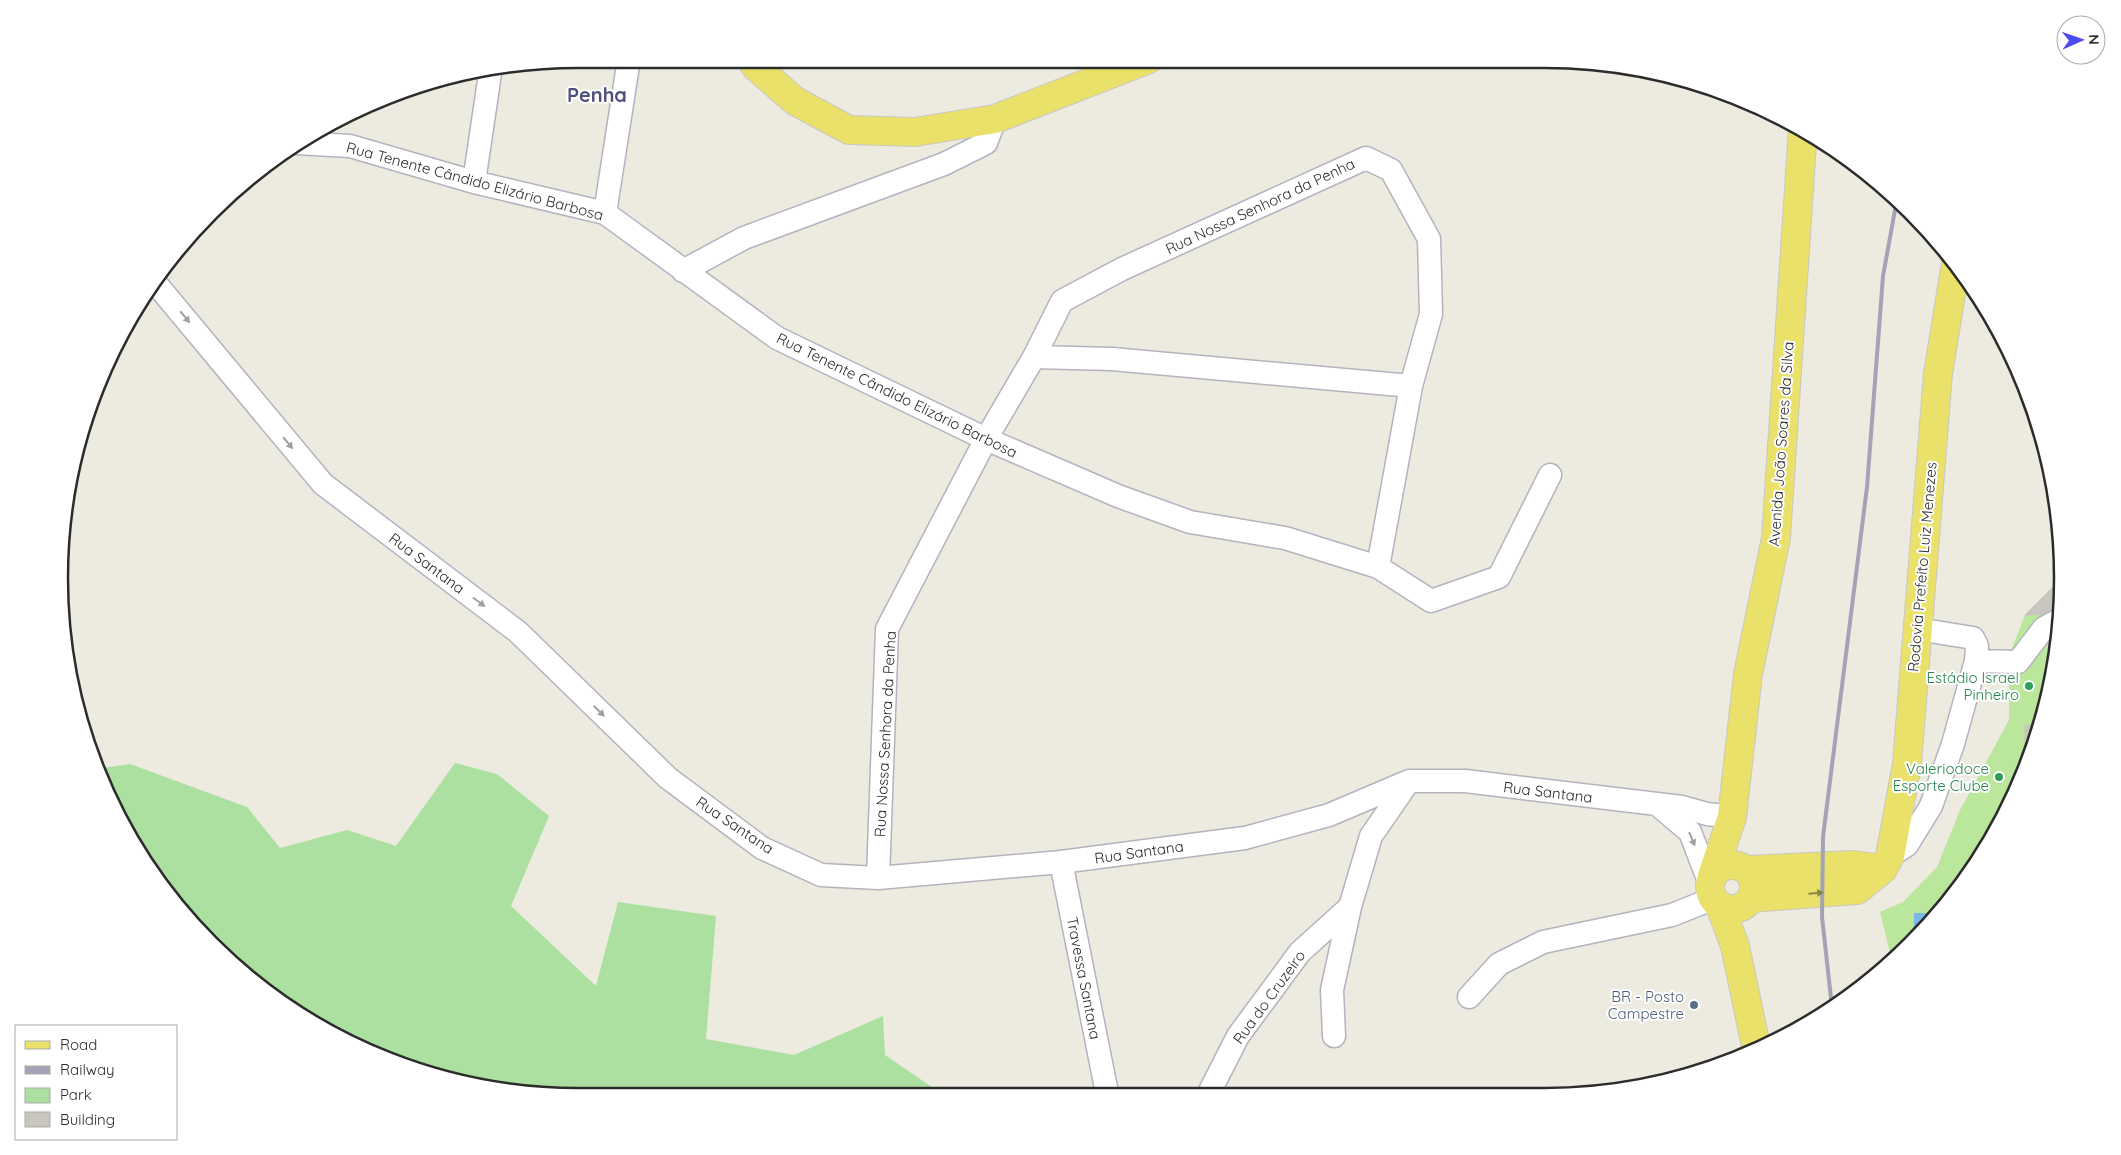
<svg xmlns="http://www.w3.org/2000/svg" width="2121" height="1155" font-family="Quicksand,sans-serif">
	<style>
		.green { fill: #abe0a0 }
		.pitch { fill: #bae79c }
		.water { fill: #7ab8e8 }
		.building { fill: #c9c6bf; stroke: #c9c6b9 }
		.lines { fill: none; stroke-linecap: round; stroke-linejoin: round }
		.minor-casing { stroke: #b3b3bf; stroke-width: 25 }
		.major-casing { stroke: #c8c8c8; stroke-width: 30 }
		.minor { stroke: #fff; stroke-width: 22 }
		.major { stroke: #e9e169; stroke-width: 28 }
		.rail { stroke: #a3a3b5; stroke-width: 4 }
		.oneway { fill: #a0a0a0 }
		.oneway2 { fill: #8a864a }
		.leisure-dot { fill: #2e9e5b; stroke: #fff; stroke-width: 2 }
		.service-dot { fill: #5c6f8a; stroke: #fff; stroke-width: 2 }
		.labels { text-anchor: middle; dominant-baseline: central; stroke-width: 4; stroke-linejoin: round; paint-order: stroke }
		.street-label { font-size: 15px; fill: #2c2c2c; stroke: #fff }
		.leisure-label { font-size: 15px; fill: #27864d; stroke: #fff; text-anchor: end }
		.service-label { font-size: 15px; fill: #4e5e75; stroke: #fff; text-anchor: end }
		.district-label { font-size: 20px; font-weight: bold; fill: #4f4f7b; stroke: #fff }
		.rim { fill: none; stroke: #2c2c2c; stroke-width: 2.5 }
	</style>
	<rect width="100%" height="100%" fill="#edeae0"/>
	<path class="green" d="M455 763 497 774 549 816 511 906 596 986 618 902 716 916 706 1039 794 1055 883 1016 885 1055 942 1094 544 1095 443 1078 318 1027 261 989 188 920 146 865 96 769 130 764 247 807 280 848 347 830 396 846Z"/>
	<path class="pitch" d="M2060 580 2058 645 2035 744 1993 837 1933 920 1891 957 1880 912 1903 902 1937 867 1960 810 2009 720 2010 653 2025 615Z"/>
	<path class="water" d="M1914 913H1938L1914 937Z"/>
	<path class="building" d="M2060 580 2059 614 2025 615Z
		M2025 725H2039L2035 744 2025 765Z"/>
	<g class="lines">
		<g class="minor-casing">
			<path id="minor" d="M296 143 350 146 474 182 605 213 777 338 986 439 1118 496 1190 522 1285 538 1378 567 1431 601 1499 577 1550 475
				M474 182 491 67
				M605 213 629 59
				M683 271 744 238 944 164 986 143 995 119
				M153 280 323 484 518 632 668 778 762 848 821 875 878 878 1061 862 1245 838 1329 815 1409 781H1465L1682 807 1707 814 1732 817
				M1034 357 1112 359 1411 386
				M1976 661 2018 662 2044 628 2059 620
				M1658 805 1690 832 1710 884
				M1890 856 1907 845 1931 806 1953 744 1976 661 1977 646 1973 638 1917 629
				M1061 862 1107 1093
				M878 878 887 629 986 439 1034 357 1062 301 1122 269 1366 158 1391 170 1429 239 1431 314 1411 386 1378 567
				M1469 997 1499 964 1543 942 1672 915 1712 899
				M1334 1036 1332 990 1350 907
				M1209 1093 1238 1036 1300 952 1350 907 1371 836 1409 781"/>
		</g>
		<g class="major-casing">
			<path id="major" d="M751 59 756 67 795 101 849 130 915 132 995 119 1149 59
				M1710 887a22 22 0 1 1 44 0a22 22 0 1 1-44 0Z
				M1746 870 1853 865 1883 869
				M1712 876 1732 817 1748 674 1776 538 1803 128
				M1751 898 1857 890 1883 869 1890 856 1907 764 1938 374 1956 263
				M1720 906 1735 946 1756 1046"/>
		</g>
		<use href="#minor" class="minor"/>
		<use href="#major" class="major"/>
		<path class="rail" d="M1836 1005 1831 998 1822 917 1823 837 1867 487 1883 276 1897 199"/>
	</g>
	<defs><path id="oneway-solid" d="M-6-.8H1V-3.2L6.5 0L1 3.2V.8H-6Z" transform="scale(1.25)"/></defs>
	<g class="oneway">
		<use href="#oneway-solid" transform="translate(185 317) rotate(50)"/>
		<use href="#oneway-solid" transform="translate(288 443) rotate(50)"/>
		<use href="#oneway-solid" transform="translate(479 602) rotate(37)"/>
		<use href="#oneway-solid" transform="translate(599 711) rotate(44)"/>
		<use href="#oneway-solid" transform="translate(1692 839) rotate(67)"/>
	</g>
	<use class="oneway2" href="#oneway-solid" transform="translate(1816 893) rotate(-5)"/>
	<g class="leisure-dot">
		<circle cx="2029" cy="686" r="5"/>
		<circle cx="1999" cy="777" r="5"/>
	</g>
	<circle class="service-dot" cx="1694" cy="1005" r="5"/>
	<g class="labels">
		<g class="street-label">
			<text transform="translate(475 181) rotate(15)">Rua Tenente Cândido Elizário Barbosa</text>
			<text transform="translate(1260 206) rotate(-25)">Rua Nossa Senhora da Penha</text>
			<text transform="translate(897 395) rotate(26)">Rua Tenente Cândido Elizário Barbosa</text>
			<text transform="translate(1781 444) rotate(-86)">Avenida João Soares da Silva</text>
			<text transform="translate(427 563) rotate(37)">Rua Santana</text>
			<text transform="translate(1922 567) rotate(-85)">Rodovia Prefeito Luiz Menezes</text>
			<text transform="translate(885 734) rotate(-87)">Rua Nossa Senhora da Penha</text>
			<text transform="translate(1548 792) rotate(7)">Rua Santana</text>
			<text transform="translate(735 825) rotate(34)">Rua Santana</text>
			<text transform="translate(1139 852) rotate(-8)">Rua Santana</text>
			<text transform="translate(1084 978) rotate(79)">Travessa Santana</text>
			<text transform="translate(1269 997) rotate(-54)">Rua do Cruzeiro</text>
		</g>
		<g class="leisure-label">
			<text x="2019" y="677">Estádio Israel<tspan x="2019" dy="17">Pinheiro</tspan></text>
			<text x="1989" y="768">Valeriodoce<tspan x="1989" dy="17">Esporte Clube</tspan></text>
		</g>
		<g class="service-label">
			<text x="1684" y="996">BR - Posto<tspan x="1684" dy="17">Campestre</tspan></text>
		</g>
		<g class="district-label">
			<text x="597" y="94">Penha</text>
		</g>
	</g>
	<path d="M0 0H2121V1155H0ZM578 68H1544A510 510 0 0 1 2054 578V578A510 510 0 0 1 1544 1088H578A510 510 0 0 1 68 578V578A510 510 0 0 1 578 68Z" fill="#fff" fill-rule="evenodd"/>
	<path class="rim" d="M578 68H1544A510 510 0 0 1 2054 578V578A510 510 0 0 1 1544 1088H578A510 510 0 0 1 68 578V578A510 510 0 0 1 578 68Z"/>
	<rect x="15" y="1025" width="162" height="115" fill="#ffffff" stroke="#ababab"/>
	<rect x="25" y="1041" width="25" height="8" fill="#e9e169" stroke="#ababab"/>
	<text x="60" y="1050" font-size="15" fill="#2c2c2c">Road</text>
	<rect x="25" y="1066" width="25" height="8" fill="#a3a3b5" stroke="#ababab"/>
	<text x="60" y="1075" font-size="15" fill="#2c2c2c">Railway</text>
	<rect x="25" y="1088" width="25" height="15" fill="#abe0a0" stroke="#ababab"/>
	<text x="60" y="1100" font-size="15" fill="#2c2c2c">Park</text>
	<rect x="25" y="1112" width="25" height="15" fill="#c9c6bf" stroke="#ababab"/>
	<text x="60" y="1125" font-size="15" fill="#2c2c2c">Building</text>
	<g transform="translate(2081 40) rotate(88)"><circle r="24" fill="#ffffff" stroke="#ababab"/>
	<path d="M0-4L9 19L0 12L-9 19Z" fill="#4a4cf0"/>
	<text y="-8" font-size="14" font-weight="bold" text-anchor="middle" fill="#2c2c2c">N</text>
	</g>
</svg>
